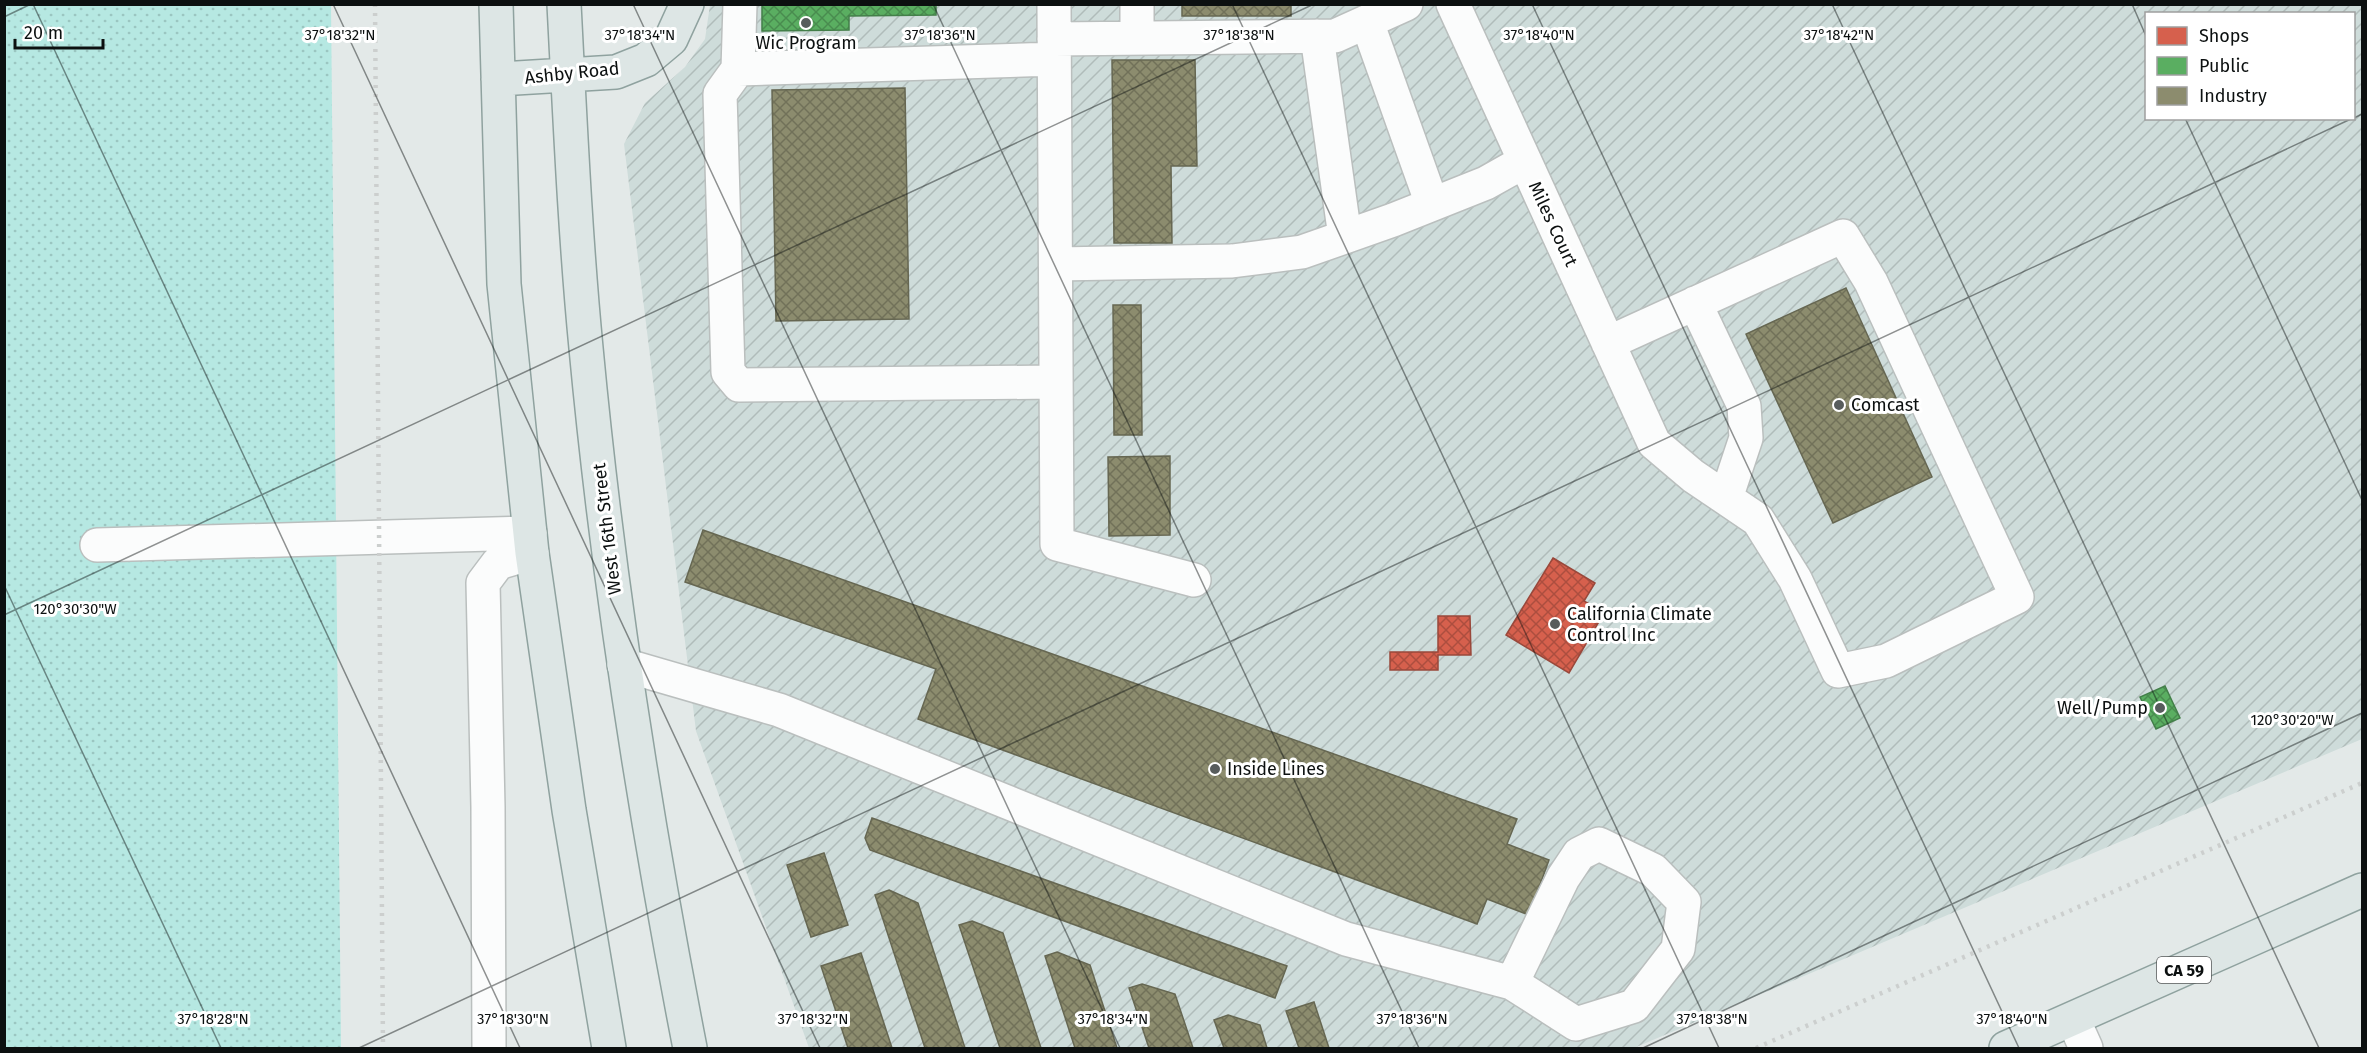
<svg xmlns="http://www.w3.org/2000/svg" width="2367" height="1053" font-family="'Fira Sans',sans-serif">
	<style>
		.industrial { fill: url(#industrial-furrows); fill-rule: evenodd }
		.grass { fill: url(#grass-dots) }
		.shops { fill: url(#shops-cross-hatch); stroke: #99483b; stroke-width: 1.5 }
		.public { fill: url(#public-cross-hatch); stroke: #437f49; stroke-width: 1.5 }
		.industry { fill: url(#industry-cross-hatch); stroke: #666752; stroke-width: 1.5 }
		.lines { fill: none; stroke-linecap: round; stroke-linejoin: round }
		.minor-casing { stroke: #babfbe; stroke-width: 36 }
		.major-casing { stroke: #8fa29f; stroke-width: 36 }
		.minor { stroke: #fbfcfc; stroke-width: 33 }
		.major { stroke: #dde6e5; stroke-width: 33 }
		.rail { stroke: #cccfce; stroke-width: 4.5; stroke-dasharray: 3 6; stroke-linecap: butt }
		.ticks { fill: none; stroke: #0c1010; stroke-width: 1.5; stroke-opacity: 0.45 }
		.poi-dot { fill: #575c5c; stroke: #fff; stroke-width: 2 }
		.labels { text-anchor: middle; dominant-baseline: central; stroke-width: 6; stroke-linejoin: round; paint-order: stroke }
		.shield { fill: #fff; stroke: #555858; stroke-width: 1.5 }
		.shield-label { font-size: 16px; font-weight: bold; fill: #0c1010 }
		.poi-label { font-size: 18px; fill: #0c1010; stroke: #fff; text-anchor: start }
		.street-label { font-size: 18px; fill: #0c1010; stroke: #fff }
		.ticks-label { font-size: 15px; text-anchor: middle; fill: #0c1010; stroke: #fff; stroke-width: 6; stroke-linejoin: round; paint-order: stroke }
	</style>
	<defs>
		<pattern id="industrial-furrows" width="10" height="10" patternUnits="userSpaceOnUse" patternTransform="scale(1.5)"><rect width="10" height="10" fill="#cedcda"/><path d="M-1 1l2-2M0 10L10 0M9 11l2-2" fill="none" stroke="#b0bcba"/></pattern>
		<pattern id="grass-dots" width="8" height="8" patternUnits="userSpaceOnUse" patternTransform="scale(1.5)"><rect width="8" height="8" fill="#b6e8e2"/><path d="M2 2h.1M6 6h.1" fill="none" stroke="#9bc6c1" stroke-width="1.8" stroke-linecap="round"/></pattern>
		<pattern id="shops-cross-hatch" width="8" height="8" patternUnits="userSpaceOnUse" patternTransform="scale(1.5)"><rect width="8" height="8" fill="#d6604d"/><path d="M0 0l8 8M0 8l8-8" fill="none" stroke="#ac4e3f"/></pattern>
		<pattern id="public-cross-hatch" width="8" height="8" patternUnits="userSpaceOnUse" patternTransform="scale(1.5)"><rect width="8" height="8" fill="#5aae61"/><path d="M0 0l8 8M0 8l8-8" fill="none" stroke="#498c4f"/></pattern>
		<pattern id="industry-cross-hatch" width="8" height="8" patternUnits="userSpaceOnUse" patternTransform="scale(1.5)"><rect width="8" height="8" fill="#8c8c6e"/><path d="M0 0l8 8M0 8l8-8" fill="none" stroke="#717159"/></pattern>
	</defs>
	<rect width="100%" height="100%" fill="#e3e9e8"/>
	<path class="industrial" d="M710 5H2362V739L1634 1048H809L696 731 624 144 645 103 685 67 705 39ZM2146 14H2354V118H2146Z"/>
	<path class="grass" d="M5 5H331L341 1048H5Z"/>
	<path class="shops" d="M1553 558 1595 583 1584 601 1604 613 1569 673 1506 635Z
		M1438 616H1470L1471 655H1438V670H1390V652H1438Z"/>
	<path class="public" d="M762 4H936V15L849 16V30L762 31Z
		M2165 686 2180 718 2156 729 2140 697Z"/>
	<path class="industry" d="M1182 4H1291V16H1182Z
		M1112 60H1195L1197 166H1171L1172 243H1114Z
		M905 88 909 319 776 321 772 90Z
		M1846 288 1932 477 1833 523 1746 334Z
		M1113 305H1141L1142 435H1114Z
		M1170 456V535L1109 536 1108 457Z
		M703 530 1517 819 1507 844 1549 860 1529 915 1487 899 1477 924 918 719 936 669 685 582Z
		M872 818 1287 966 1275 998 870 850 865 838Z
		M824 853 848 925 811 937 787 865Z
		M889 890 918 903 965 1048H925L875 895Z
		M972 921 1003 933 1041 1048H1000L959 925Z
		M1057 952 1090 965 1117 1048H1075L1045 956Z
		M861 953 892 1048H848L821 966Z
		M1142 984 1175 994 1193 1048H1149L1129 988Z
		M1314 1002 1329 1048H1299L1286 1011Z
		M1228 1015 1260 1025 1267 1048H1224L1214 1020Z"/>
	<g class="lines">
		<g class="minor-casing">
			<path id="minor" d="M1054 4 1057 544 1194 580
				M1453 4 1654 443 1693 476 1758 520 1795 579 1838 671 1886 661 2017 597 1871 282 1843 236 1608 343
				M1367 22 1432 204
				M1317 36 1345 237
				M1137 37V4
				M1054 39 1335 36 1406 4
				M1054 59 738 69 720 94 728 372 739 385 1056 382
				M738 69 740 4
				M1056 264 1232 261 1302 252 1393 220 1486 183 1525 161
				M1695 303 1744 406 1746 438 1726 498
				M97 545 530 533
				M624 665 779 710 1346 939 1512 983 1576 1024 1634 1006 1678 949 1684 902 1653 870 1599 844 1579 854 1563 878 1512 983
				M2073 1019 2086 1048
				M489 1048 488 807 483 583 498 563 532 553"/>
		</g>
		<g class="major-casing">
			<path id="major" d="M496 4 504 284 532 553 569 810 609 1048
				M564 4C570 119 575 234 586 348 608 583 645 817 690 1048
				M498 79 616 72 646 60 671 39 687 4
				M2006 1048 2362 890"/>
		</g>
		<use href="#minor" class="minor"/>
		<use href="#major" class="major"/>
		<path class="rail" d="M375 4 383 1048
			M1756 1048 2362 783"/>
	</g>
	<path class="ticks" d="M33 4 520 1048M333 4 820 1048M633 4 1120 1048M933 4 1419 1048M1232 4 1719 1048M1532 4 2019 1048M1832 4 2319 1048M2132 4 2146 36M4 17 31 4M2185 118 2362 500M2354 118 2362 114M4 585 221 1048M4 615 1314 4M359 1048 2353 118M1643 1048 2362 713"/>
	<g class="poi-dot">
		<circle cx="806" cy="23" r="6"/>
		<circle cx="1839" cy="405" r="6"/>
		<circle cx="1555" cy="624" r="6"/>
		<circle cx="2160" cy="708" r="6"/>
		<circle cx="1215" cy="769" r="6"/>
	</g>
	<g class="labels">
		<rect class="shield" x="2157" y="957" width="54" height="26" rx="4.5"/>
		<g class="shield-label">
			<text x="2184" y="970">CA 59</text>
		</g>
		<g class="poi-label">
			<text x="806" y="43" text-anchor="middle">Wic Program</text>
			<text x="1851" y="405">Comcast</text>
			<text x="1567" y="614">California Climate<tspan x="1567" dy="21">Control Inc</tspan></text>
			<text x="2148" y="708" text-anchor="end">Well/Pump</text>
			<text x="1227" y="769">Inside Lines</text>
		</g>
		<g class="street-label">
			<text transform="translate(572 73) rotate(-6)">Ashby Road</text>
			<text transform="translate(1553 224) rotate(65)">Miles Court</text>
			<text transform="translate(607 529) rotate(-97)">West 16th Street</text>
		</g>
	</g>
	<g class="ticks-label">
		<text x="340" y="40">37°18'32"N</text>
		<text x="640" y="40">37°18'34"N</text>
		<text x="940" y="40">37°18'36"N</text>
		<text x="1239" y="40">37°18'38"N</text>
		<text x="1539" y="40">37°18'40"N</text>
		<text x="1839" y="40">37°18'42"N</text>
		<text x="75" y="614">120°30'30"W</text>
		<text x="2292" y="725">120°30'20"W</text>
		<text x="513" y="1024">37°18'30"N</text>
		<text x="813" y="1024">37°18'32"N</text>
		<text x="1113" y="1024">37°18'34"N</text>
		<text x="1412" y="1024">37°18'36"N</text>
		<text x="1712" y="1024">37°18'38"N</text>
		<text x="2012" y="1024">37°18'40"N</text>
		<text x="213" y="1024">37°18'28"N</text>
	</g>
	<rect width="2367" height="1053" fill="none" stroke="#0c1010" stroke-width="12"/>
	<rect x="2145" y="12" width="210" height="108" fill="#ffffff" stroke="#9e9f9f" stroke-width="1.5"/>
	<rect x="2157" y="27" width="30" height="18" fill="#d6604d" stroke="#9e9f9f" stroke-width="1.5"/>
	<text x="2199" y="42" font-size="18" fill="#0c1010">Shops</text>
	<rect x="2157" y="57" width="30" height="18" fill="#5aae61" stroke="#9e9f9f" stroke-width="1.5"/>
	<text x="2199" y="72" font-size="18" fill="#0c1010">Public</text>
	<rect x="2157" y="87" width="30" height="18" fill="#8c8c6e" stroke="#9e9f9f" stroke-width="1.5"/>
	<text x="2199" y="102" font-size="18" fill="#0c1010">Industry</text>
	<path d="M15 39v9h88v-9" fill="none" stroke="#0c1010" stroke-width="3"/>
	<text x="24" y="39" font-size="18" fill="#0c1010" stroke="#ffffff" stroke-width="4.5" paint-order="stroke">20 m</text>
</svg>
